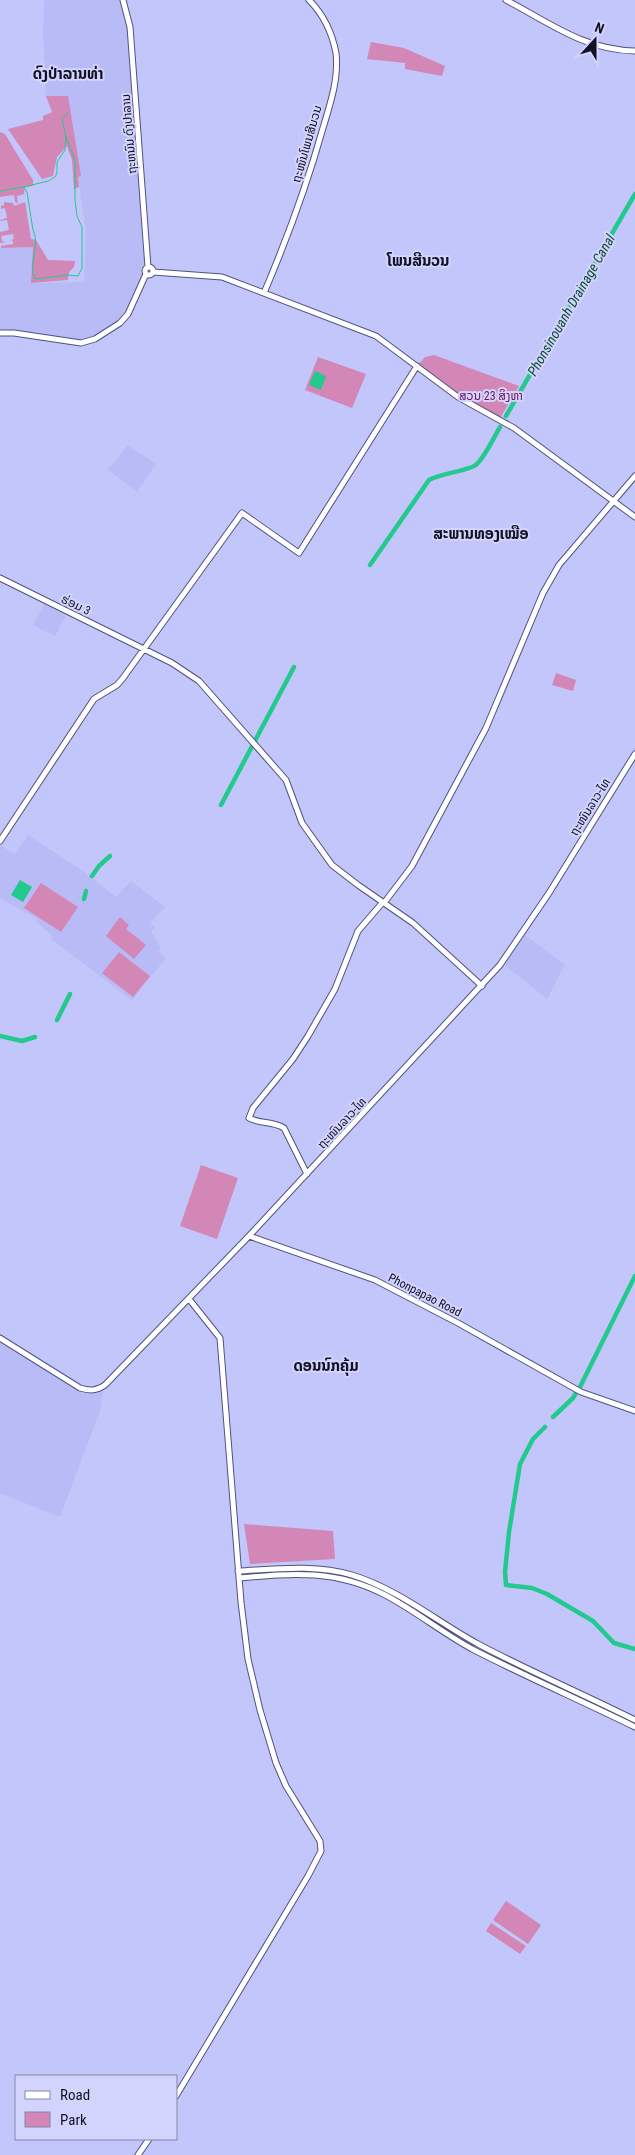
<svg xmlns="http://www.w3.org/2000/svg" width="635" height="2155" font-family="'Roboto Condensed','Noto Sans Lao',sans-serif">
	<style>
		.built { fill: #b8bbf5 }
		.green { fill: #d287b6 }
		.water { fill: #24c98e }
		.lines { fill: none; stroke-linecap: round; stroke-linejoin: round }
		.stream { stroke: #24c98e; stroke-width: 1 }
		.canal { stroke: #24c98e; stroke-width: 4.5 }
		.secondary-casing { stroke: #51527e; stroke-width: 7 }
		.secondary { stroke: #fff; stroke-width: 5 }
		.labels { text-anchor: middle; dominant-baseline: central; stroke-width: 4; stroke-linejoin: round; paint-order: stroke }
		.street-label { font-size: 12px; fill: #121224; stroke: #d2d4fe }
		.park-label { font-size: 12px; fill: #721258; stroke: #d2d4fe }
		.water-label { font-size: 14px; font-style: italic; fill: #0e4c34; stroke: #d2d4fe }
		.quarter-label { font-size: 15px; font-weight: bold; fill: #121224; stroke: #d2d4fe }
	</style>
	<rect width="100%" height="100%" fill="#c3c6fa"/>
	<path class="built" d="M44 0H125L131 25 147 245 145 271 132 306 111 329 81 343 0 331V248L33 247 31 283 84 282 86 231 78 177 81 176 46 96 43 33Z
		M128 445 156 464 137 492 108 470Z
		M44 604 66 616 55 636 33 625Z
		M28 835 86 873 116 897 131 881 165 907 150 923 155 927 151 931 161 948 158 952 166 958 132 1000 51 939 53 936 36 922 38 919 0 898V848L1 846 15 854Z
		M525 935 565 965 547 999 505 965Z
		M0 1339 80 1389 104 1387 100 1411 60 1517 0 1493Z"/>
	<path class="green" d="M371 42 404 48 445 66 442 76 405 69V63L367 59Z
		M46 96H68L81 176 78 177 79 187 74 189 72 160 67 146 57 157 53 176 42 179 8 129 43 120V116L52 112Z
		M0 132 5 134 33 180V186L25 187 24 194 17 196 18 203 15 202 14 195 0 197Z
		M4 202 13 203 14 206 25 202 31 239 36 240 48 260 75 261 74 267 69 272 68 280 31 283 33 247 1 248V246L13 244V241L10 240 14 239 13 234 1 236 2 241 6 242 0 243V232L9 230 7 220 0 221V220L7 218 5 208 1 209V206L4 205Z
		M434 355 519 386 499 420 480 410 417 366 425 357Z
		M318 357 366 374 352 408 305 390Z
		M556 673 576 680 573 691 552 685Z
		M41 883 78 907 61 932 24 908Z
		M120 917 129 925 126 929 146 945 134 959 106 936Z
		M119 952 150 976 133 997 102 973Z
		M201 1165 238 1178 217 1239 180 1226Z
		M244 1524 333 1531 335 1559 250 1564Z
		M506 1901 541 1925 528 1944 493 1920Z
		M491 1923 526 1946 520 1954 486 1931Z"/>
	<path class="water" d="M315 371 326 376 321 390 309 385Z
		M20 880 32 887 23 902 11 895Z"/>
	<g class="lines">
		<path class="stream" d="M66 137 75 161V200L77 216 82 227V268L78 276 68 275 35 279C27 265 41 245 33 230L27 192 24 187 48 181 55 177 57 173V162L65 150 66 137 62 119 68 113
			M0 191 24 187"/>
		<path class="canal" d="M506 416 635 194
			M370 565 429 480C441 473 470 471 477 464 486 455 493 439 500 427
			M221 805 294 667
			M92 876 99 866 110 856
			M84 899 86 891
			M57 1020 70 994
			M0 1036 22 1041 35 1037
			M553 1417 573 1398 580 1387 635 1276
			M545 1427 533 1439 520 1464 509 1532 505 1572 506 1585 532 1588 547 1594 593 1621 614 1643 635 1649"/>
		<g class="secondary-casing">
			<path id="secondary" d="M123 0 130 27 148 267
				M506 0C550 23 584 50 635 51
				M145 271a4 4 0 1 1 8 0a4 4 0 1 1-8 0Z
				M153 272 222 277 376 336 458 397 514 428 635 517
				M264 293C287 239 307 185 323 128 330 105 339 78 336 53 332 32 324 15 309 0
				M0 333H14L81 343 95 339 120 323 128 314 146 274
				M0 578 172 663 199 681 286 780 302 823 332 865 358 885 413 923 482 986
				M0 841 94 699 117 685 123 678 242 513 299 553 417 366
				M384 903 412 866 486 728 543 593 559 565 635 476
				M307 1174 284 1128C273 1121 260 1124 249 1118L253 1108 293 1059 308 1036 335 989 358 931 383 902
				M249 1236 375 1280 458 1323 581 1392 635 1411
				M0 1338 80 1388C90 1391 96 1391 105 1385L249 1236 500 965 549 893 635 754
				M238 1571C276 1569 315 1564 352 1575 398 1589 436 1621 478 1644 529 1671 583 1694 635 1720
				M239 1578C293 1573 337 1569 387 1596 417 1612 444 1634 474 1650 527 1677 582 1701 635 1727
				M176 2096 308 1876 321 1851 320 1841 286 1786 276 1763 260 1710 248 1659 241 1602 220 1338 189 1299
				M138 2155 149 2139"/>
		</g>
		<use href="#secondary" class="secondary"/>
	</g>
	<g class="labels">
		<g class="street-label">
			<text transform="translate(129 134) rotate(-95)">ຖະຫນົນ ດົງປາລານ</text>
			<text transform="translate(307 144) rotate(-74)">ຖະໜົນໂພນສີນວນ</text>
			<text transform="translate(76 605) rotate(26)">ຮ່ອມ 3</text>
			<text transform="translate(590 807) rotate(-58)">ຖະໜົນລາວ-ໄທ</text>
			<text transform="translate(342 1123) rotate(-47)">ຖະໜົນລາວ-ໄທ</text>
			<text transform="translate(425 1295) rotate(27)">Phonpapao Road</text>
		</g>
		<g class="park-label">
			<text x="491" y="396">ສວນ 23 ສິງຫາ</text>
		</g>
		<g class="water-label">
			<text transform="translate(571 305) rotate(-60)">Phonsinouanh Drainage Canal</text>
		</g>
		<g class="quarter-label">
			<text x="68" y="74">ດົງປ່າລານທ່າ</text>
			<text x="418" y="261">ໂພນສີນວນ</text>
			<text x="481" y="534">ສະພານທອງເໝືອ</text>
			<text x="326" y="1366">ດອນນົກຄຸ້ມ</text>
		</g>
	</g>
	<rect x="15" y="2075" width="162" height="65" fill="#d2d4fe" stroke="#8586a7"/>
	<rect x="25" y="2091" width="25" height="8" fill="#ffffff" stroke="#8586a7"/>
	<text x="60" y="2100" font-size="15" fill="#121224">Road</text>
	<rect x="25" y="2112" width="25" height="15" fill="#d287b6" stroke="#8586a7"/>
	<text x="60" y="2125" font-size="15" fill="#121224">Park</text>
	<g transform="translate(595 40) rotate(21)" stroke="#d2d4fe" stroke-width="4" paint-order="stroke">
	<path d="M0-4L9 19L0 12L-9 19Z" fill="#121224"/>
	<text y="-8" font-size="14" font-weight="bold" text-anchor="middle" fill="#121224">N</text>
	</g>
</svg>
